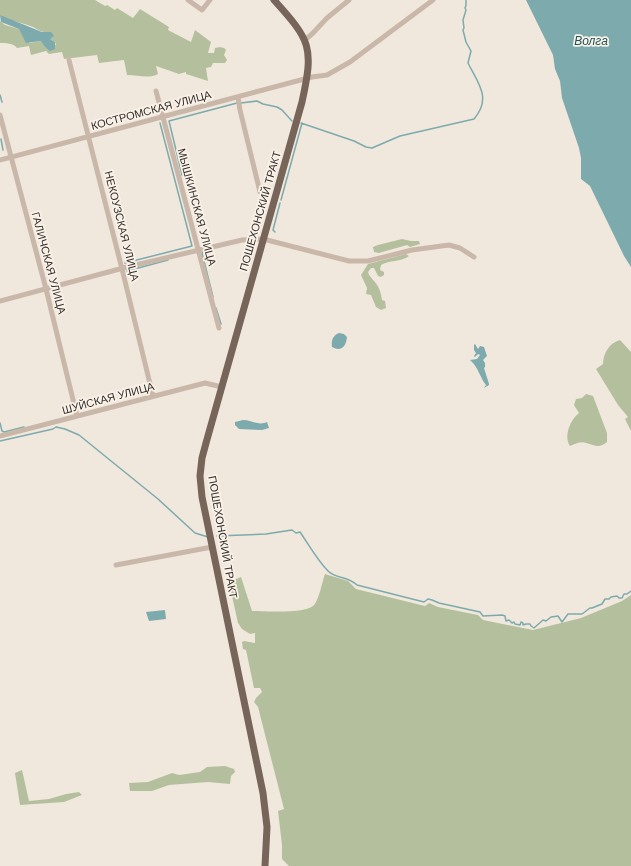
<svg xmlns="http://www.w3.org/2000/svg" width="631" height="866" font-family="Helvetica,sans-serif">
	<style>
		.green { fill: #b4c09d }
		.water { fill: #7daaad }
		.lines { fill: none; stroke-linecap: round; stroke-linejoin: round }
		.stream { stroke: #7daaad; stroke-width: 1.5 }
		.minor { stroke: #c9b8a9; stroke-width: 5 }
		.major { stroke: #78655a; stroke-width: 7 }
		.labels { text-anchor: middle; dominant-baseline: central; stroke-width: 3.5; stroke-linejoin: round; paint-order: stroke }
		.street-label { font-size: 11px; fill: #362d29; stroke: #f9f2e9 }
		.water-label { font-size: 12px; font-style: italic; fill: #205256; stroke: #f9f2e9 }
	</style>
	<rect width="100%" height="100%" fill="#f1e8dd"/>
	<path class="green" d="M0 0H95L105 6 107 5 115 10 117 8 133 18 140 9 169 27 168 30 191 42 195 30 211 42 208 53H214L215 48 220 47 224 48 226 50 224 55 227 60 225 63H213L211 67 206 68 208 81 186 74V72L179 74 156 66 158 74C149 79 138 75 127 75L124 60 99 63 97 55 64 59 62 52 49 54 46 51 31 55 29 46 17 48C13 43 6 43 0 43V21L5 25 19 29 29 43 42 41 45 47 56 45 55 42 50 39 49 32C42 33 39 30 33 27 23 23 12 21 1 17L0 15Z
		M402 239 411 241H419L420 244 410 247 407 245 379 253 374 252 373 247 378 245Z
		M406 254 409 256C401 262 389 260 381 265L380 270 384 272V275L381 277 378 276 374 268H371L368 272C369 276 371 277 374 281 379 286 381 293 382 300L385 301 386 308 381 310 376 307 371 295 366 294 367 288 361 275 368 264Z
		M620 340 631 352V431L625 419 628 417 618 405 596 369 603 364C603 354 609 343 620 340Z
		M586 394 593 396 607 433V442C599 449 595 445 586 443 581 441 575 444 570 446 563 436 571 419 579 413L574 405 576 399 582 398Z
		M325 574 348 581 356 589 425 606 429 603 438 607 478 615 483 620 533 630 581 618 622 601 631 595V866H289L282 859V845L278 811 284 809 258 707 254 702 256 698 262 692 260 688H254L246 650 243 649 242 642 244 641 255 643V633L250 634 242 629 238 623 229 582 241 577 252 611C265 611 303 614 313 606 319 601 322 582 325 574Z
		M225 766 234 769 235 772 231 776 230 784 208 782 169 785 152 791H130L129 783 148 782 172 773 179 775 200 772 207 767Z
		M22 770 29 801 49 799 66 794 79 792 82 795 64 802 20 805 15 773Z"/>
	<path class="water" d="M526 0H631V267L624 256 590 186 581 179V158L579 148 562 98 560 81 555 69 553 55Z
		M0 15 42 32H51L54 36 50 39 55 42V49L50 51 45 47 41 41 26 43 19 29 1 22Z
		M339 333 344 334 347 337C346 347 341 352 332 347 331 341 333 335 339 333Z
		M475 344 478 349 480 346 484 347 487 356 483 360 485 363V367L484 368 489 384V385L484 388 486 385C480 378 479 368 470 360L477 359 480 355 478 354 475 357 474 356 476 353 474 350V345Z
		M243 420C252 420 258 426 267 422L269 428 262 430 239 429 235 425V422Z
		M165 610 166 619 149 621 146 612Z"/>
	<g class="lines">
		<path class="stream" d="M0 95 2 102
			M241 103 257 101 263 104 277 107 282 110 292 121
			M301 123 354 141 366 147 372 148 400 136 474 119C492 98 478 83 468 63L471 51 466 42 463 30 464 28 463 20 466 10 465 8 466 5V0
			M1 139 3 150
			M182 175 169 121 237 103
			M281 200 302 123
			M275 232 273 230 280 203
			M204 251 202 253 213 297
			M125 263 192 246 160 123
			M127 271 168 260
			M216 308 221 324
			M0 423 2 431 4 432 24 427
			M0 441 53 429 56 427 65 429 79 435 158 499 195 533 208 537
			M217 536 266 534 292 530 296 533 300 532C309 545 317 560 328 571 336 579 348 576 357 585L424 602 428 599 432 600 439 603 480 612 483 616 502 615 505 616 506 621 509 620 512 623 514 622 515 624 520 625 521 622 523 623V625L526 624H530L531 626 534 628 543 620 546 621 551 617 558 616 562 622 568 614H582L590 608H592L602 604 605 599H609L611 597 617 596 619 598H622L624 594H627L631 591"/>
		<path class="minor" d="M188 0 202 10 210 0
			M305 40 313 33 327 18 349 0
			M69 60 122 269 153 396
			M156 91 219 328
			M238 97 240 110 260 192
			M0 115 46 289 77 416
			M0 160 312 77 327 75 350 62 433 0
			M0 301 127 267 242 240 263 239 349 261H368L412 250 449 245 460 248 474 257
			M0 436 205 383 222 387
			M116 565 212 547"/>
		<path class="major" d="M265 866 267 827 263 793 202 497 200 476 202 458 206 443 302 102C314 47 311 41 274 0"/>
	</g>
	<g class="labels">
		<g class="street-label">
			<text transform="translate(151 110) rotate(-15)">КОСТРОМСКАЯ УЛИЦА</text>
			<text transform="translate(197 207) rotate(75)">МЫШКИНСКАЯ УЛИЦА</text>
			<text transform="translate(260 211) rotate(-74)">ПОШЕХОНСКИЙ ТРАКТ</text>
			<text transform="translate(122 226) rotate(76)">НЕКОУЗСКАЯ УЛИЦА</text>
			<text transform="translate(49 263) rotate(75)">ГАЛИЧСКАЯ УЛИЦА</text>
			<text transform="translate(108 398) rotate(-15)">ШУЙСКАЯ УЛИЦА</text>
			<text transform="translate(223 537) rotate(80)">ПОШЕХОНСКИЙ ТРАКТ</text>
		</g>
		<g class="water-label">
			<text x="591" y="41">Волга</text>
		</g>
	</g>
</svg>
